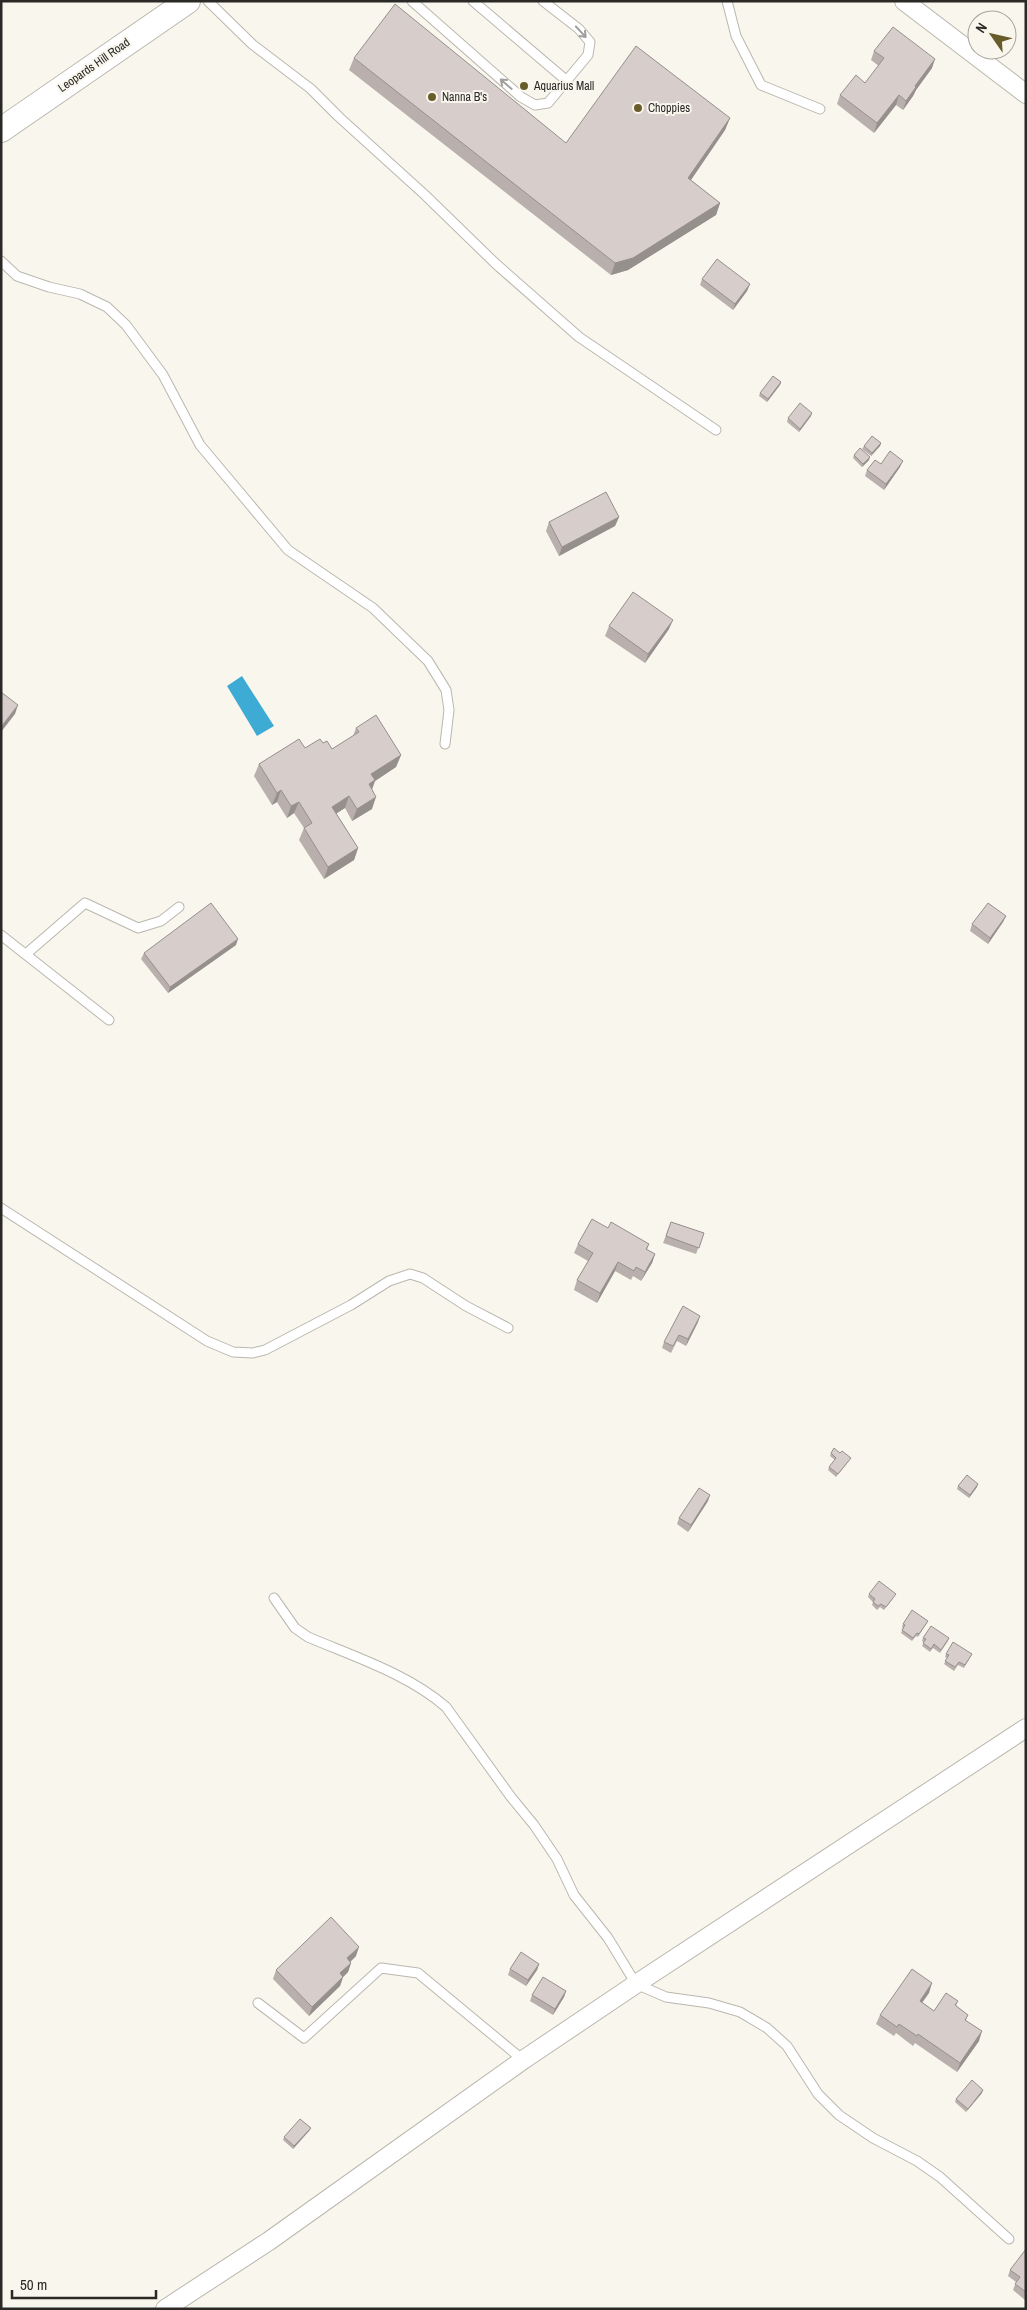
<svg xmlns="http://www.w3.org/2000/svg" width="1027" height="2310" font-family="'Archivo Narrow',sans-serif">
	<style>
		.water { fill: #3eabd5 }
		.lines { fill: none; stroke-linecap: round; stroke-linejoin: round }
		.service-casing { stroke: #bab7af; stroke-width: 11 }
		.minor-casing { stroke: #bab7af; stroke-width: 20 }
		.secondary-casing { stroke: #bab7af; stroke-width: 26 }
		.service { stroke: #fff; stroke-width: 9 }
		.minor { stroke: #fff; stroke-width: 18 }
		.secondary { stroke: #fff; stroke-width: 24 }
		.wall { fill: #b9b0ae }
		.shaded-wall { fill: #96908d }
		.building { fill: #d7cdca; stroke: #96908d }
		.oneway { stroke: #9f9f9d }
		.poi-dot { fill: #685d2a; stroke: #f9f6ed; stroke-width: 2 }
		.labels { text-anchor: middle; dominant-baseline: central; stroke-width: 4; stroke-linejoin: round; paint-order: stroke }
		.street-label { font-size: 12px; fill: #2a2926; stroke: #f9f6ed }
		.poi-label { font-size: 12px; fill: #2a2926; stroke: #f9f6ed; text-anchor: start }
	</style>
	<rect width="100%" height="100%" fill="#f9f6ed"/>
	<path class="water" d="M242 676 274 726 257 736 227 686Z"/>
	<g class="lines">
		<g class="service-casing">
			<path id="service" d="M208 1 252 44 311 89 339 117 425 195 496 264 579 337 716 430
				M412 1 521 97 535 105 548 103 588 55 590 42 579 29 543 1
				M473 1 567 81
				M727 1 736 36 761 85 820 109
				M1 261 17 276 49 287 80 294 107 307 126 325 163 375 200 445 288 550 373 608 428 661 446 690 449 710 445 744
				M1 935 109 1020
				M26 954 85 903 138 928 161 921 179 907
				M1 1208 207 1341 233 1352 253 1353 265 1350 351 1305 389 1281 410 1274 423 1278 466 1306 508 1328
				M274 1598 295 1628 308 1637C355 1657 408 1674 446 1707L511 1797 534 1825 557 1859 574 1895 608 1938 636 1984 666 1997 709 2003 740 2012 767 2028 787 2046 818 2094 839 2115 873 2138 917 2161 940 2177 1009 2239
				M258 2003 304 2038 381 1968 418 1973 523 2060"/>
		</g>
		<g class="minor-casing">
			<path id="minor" d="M904 1 1026 94
				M165 2309 269 2241 523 2060 636 1984 1026 1728"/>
		</g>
		<g class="secondary-casing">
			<path id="secondary" d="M1 130 188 1"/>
		</g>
		<use href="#service" class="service"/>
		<use href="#minor" class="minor"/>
		<use href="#secondary" class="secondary"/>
	</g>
	<path class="wall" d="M874 51 932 68 916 90 913 96 903 110 896 105 874 133 837 104 840 95 865 83 879 66 871 60Z
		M354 58 566 143 730 118 725 130 691 180 720 203 716 215 628 270 611 275 349 70Z
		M702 279 750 284 747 291 733 310 700 285Z
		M781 382 780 385 767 402 759 396 760 393Z
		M811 416 799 432 787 422 788 418Z
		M881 443 880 446 871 456 862 449 864 446Z
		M854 455 869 460 862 467 853 458Z
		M881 464 900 467 884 490 865 476 867 470Z
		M619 517 615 526 559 556 546 531 549 522Z
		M609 626 669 629 645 663 605 636Z
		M356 728 401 755 396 767 375 781 372 789V809L352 821 345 808 336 813 358 848 354 860 324 879 299 840 304 828 294 813 287 818 277 802 272 805 254 776 259 764 305 748 323 743 332 749 353 736Z
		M1006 916 1003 922 988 944 970 931 972 924Z
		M236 945 168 993 141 959 144 953Z
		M671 1222 704 1233 696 1254 663 1243Z
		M608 1228 649 1244 647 1250 655 1254 652 1263 641 1281 633 1276 631 1280 615 1271 597 1303 574 1290 577 1280 588 1261 574 1253 578 1244Z
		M698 1322 686 1346 677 1341 671 1353 662 1348 664 1342Z
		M831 1453 849 1461 836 1477 828 1470 829 1467 835 1460 830 1456Z
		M958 1486 977 1487 969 1498 957 1489Z
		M708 1501 688 1532 677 1524 679 1518Z
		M869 1594 894 1597 884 1610 880 1607 877 1610 872 1605 873 1602 868 1597Z
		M928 1621 918 1637 916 1636 912 1641 901 1633 903 1628 902 1627 903 1624Z
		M923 1638H949L948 1641 940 1653 933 1648 930 1652 922 1646 924 1642 922 1641Z
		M946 1654H972L964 1668 958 1665 954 1671 944 1664 947 1658 945 1657Z
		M356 1956 350 1962 351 1963 348 1972 343 1977 340 1986 309 2016 273 1979 276 1970Z
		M539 1964 537 1970 526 1986 508 1975 510 1969Z
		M566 1991 564 1997 553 2015 530 2001 532 1995Z
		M929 1993 922 2002 934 2011 958 2001 956 2006 968 2015 966 2020 979 2041 957 2072 915 2043 913 2046 896 2033 894 2036 876 2024 880 2015Z
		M982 2093 966 2112 955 2102 956 2099Z
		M311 2128 309 2131 293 2149 283 2140 284 2137Z
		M1026 2249V2299L1025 2300 1013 2290 1016 2282 1008 2276 1010 2270Z"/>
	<path class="shaded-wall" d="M935 59 932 68 916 90 913 96 903 110 906 101 915 86Z
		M899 95 896 105 874 133 877 123Z
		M730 118 725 130 684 190 688 178Z
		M720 203 716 215 628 270 611 275 615 263Z
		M750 284 747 291 733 310 735 304Z
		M781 382 780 385 767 402 768 399Z
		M812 413 811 416 799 432 800 429Z
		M881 443 880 446 871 456 872 453Z
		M870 457 869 460 862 467 863 464Z
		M903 461 900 467 884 490 886 484Z
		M619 517 615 526 559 556 562 547Z
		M673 620 669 629 645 663 648 654Z
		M18 705 15 714 1 732V727Z
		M401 755 396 767 375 781 371 792 364 796 371 774Z
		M281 790 277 802 272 805 277 793Z
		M349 796 345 808 328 819 332 807Z
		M376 797 372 809 352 821 357 809Z
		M299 802 294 813 287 818 291 806Z
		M358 848 354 860 324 879 328 867Z
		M1006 916 1003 922 988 944 990 938Z
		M238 939 236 945 168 993 170 987Z
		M655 1254 652 1263 641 1281 645 1272Z
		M618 1262 615 1271 597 1303 600 1293Z
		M700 1316 698 1322 686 1346 688 1339Z
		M978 1484 977 1487 969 1498 970 1495Z
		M710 1495 708 1501 688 1532 691 1525Z
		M359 1947 356 1956 344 1968 347 1958Z
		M351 1963 348 1972 337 1983 340 1973Z
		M539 1964 537 1970 526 1986 528 1980Z
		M343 1977 340 1986 309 2016 312 2007Z
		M932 1983 929 1993 917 2010 920 2001Z
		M566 1991 564 1997 553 2015 555 2009Z
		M982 2031 979 2041 957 2072 960 2063Z
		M983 2090 982 2093 966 2112 968 2109Z
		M311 2128 309 2131 293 2149 294 2146Z"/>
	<path class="building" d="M395 4 566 143 636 46 730 118 688 178 720 203 633 258 615 263 354 58Z
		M893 27 935 59 915 86 916 87 906 101 899 95 877 123 840 95 856 75 865 83 884 58 874 51Z
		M717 259 750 284 735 304 702 279Z
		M773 376 781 382 768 399 760 393Z
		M800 403 812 413 800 429 788 418Z
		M872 436 881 443 872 453 864 446Z
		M860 448 870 457 863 464 854 455Z
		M890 451 903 461 886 484 867 470 875 460 881 464Z
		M606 492 619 517 562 547 549 522Z
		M633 592 673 620 648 654 609 626Z
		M1 692 18 705 1 727Z
		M376 715 401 755 371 774 375 780 369 784 376 797 357 809 349 796 332 807 358 848 328 867 304 828 312 823 299 802 291 806 281 790 277 793 259 764 299 739 305 748 320 739 323 743 327 741 332 749 359 732 356 728Z
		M211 903 238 939 170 987 144 953Z
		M988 903 1006 916 990 938 972 924Z
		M592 1219 608 1228 611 1222 649 1244 646 1249 655 1254 645 1272 636 1267 634 1271 618 1262 600 1293 577 1280 593 1253 578 1244Z
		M671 1222 704 1233 699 1248 666 1236Z
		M683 1306 700 1316 688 1339 679 1335 673 1346 664 1342Z
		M834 1448 840 1453 842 1451 851 1458 838 1474 829 1467 836 1458 831 1453Z
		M967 1475 978 1484 970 1495 958 1486Z
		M699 1488 710 1495 691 1525 679 1518Z
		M879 1581 896 1594 886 1607 881 1604 878 1606 873 1602 875 1599 869 1594Z
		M912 1610 928 1621 919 1634 917 1633 913 1638 902 1630 905 1625 903 1624Z
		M931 1626 949 1638 941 1650 934 1644 931 1649 923 1643 926 1639 923 1638Z
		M953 1642 972 1654 965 1665 959 1662 955 1667 945 1661 949 1655 946 1654Z
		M331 1917 359 1947 347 1958 351 1963 340 1973 343 1977 312 2007 276 1970Z
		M521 1952 539 1964 528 1980 510 1969Z
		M912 1969 932 1983 920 2001 934 2011 946 1993 958 2001 955 2005 968 2015 965 2020 982 2031 960 2063 918 2034 917 2036 899 2024 897 2027 880 2015Z
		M543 1977 566 1991 555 2009 532 1995Z
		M972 2080 983 2090 968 2109 956 2099Z
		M300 2119 311 2128 294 2146 284 2137Z
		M1026 2249V2292L1015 2284 1020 2277 1010 2270Z"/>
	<defs><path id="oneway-shaft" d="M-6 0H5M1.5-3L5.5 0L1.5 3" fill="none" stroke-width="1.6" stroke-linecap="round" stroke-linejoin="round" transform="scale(1.25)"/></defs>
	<g class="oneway">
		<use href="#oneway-shaft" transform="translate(581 32) rotate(47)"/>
		<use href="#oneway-shaft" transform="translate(506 84) rotate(-139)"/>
	</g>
	<g class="poi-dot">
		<circle cx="524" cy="86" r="5"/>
		<circle cx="432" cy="97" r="5"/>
		<circle cx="638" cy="108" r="5"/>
	</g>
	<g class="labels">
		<g class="street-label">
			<text transform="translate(94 65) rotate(-35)">Leopards Hill Road</text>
		</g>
		<g class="poi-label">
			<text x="534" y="86">Aquarius Mall</text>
			<text x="442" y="97">Nanna B's</text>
			<text x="648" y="108">Choppies</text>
		</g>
	</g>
	<rect width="1027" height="2310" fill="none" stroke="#2a2926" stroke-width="5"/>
	<g transform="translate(992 35) rotate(304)"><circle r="24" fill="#f9f6ed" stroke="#a6a49d"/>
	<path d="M0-4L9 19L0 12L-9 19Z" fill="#685d2a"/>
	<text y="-8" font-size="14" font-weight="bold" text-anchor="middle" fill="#2a2926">N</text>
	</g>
	<path d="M12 2290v8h144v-8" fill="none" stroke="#2a2926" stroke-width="2.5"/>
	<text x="20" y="2290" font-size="15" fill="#2a2926" stroke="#f9f6ed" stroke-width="4" paint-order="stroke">50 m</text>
</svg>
